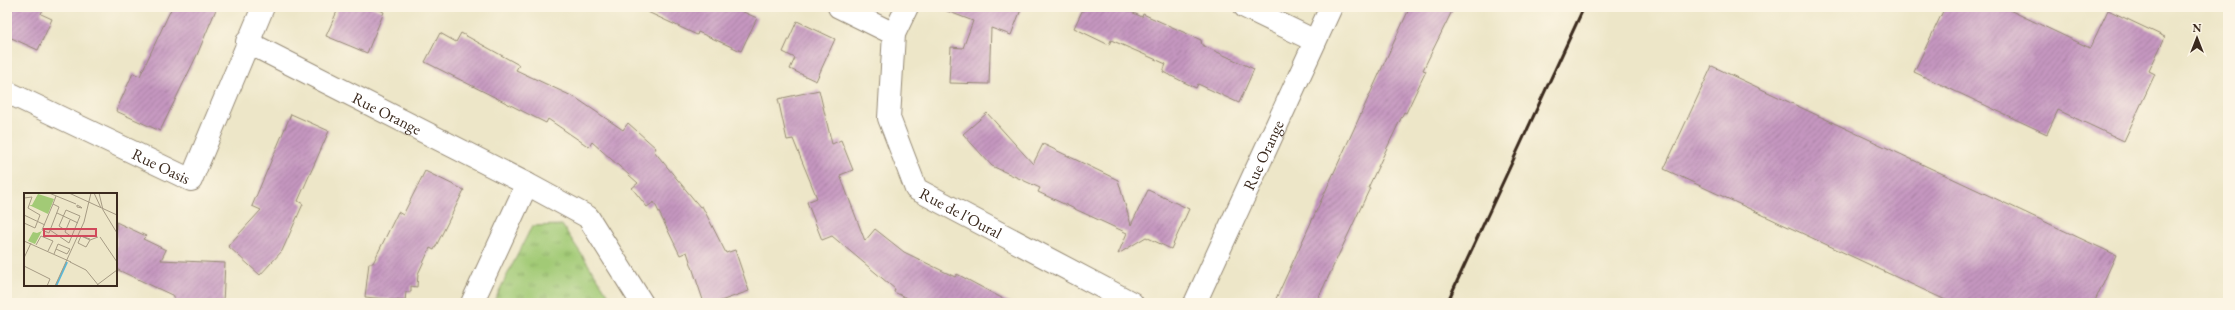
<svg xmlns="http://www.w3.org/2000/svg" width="2235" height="310" font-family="'EB Garamond',serif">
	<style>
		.grass { fill: url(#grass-tufts); stroke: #6e7a4a }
		.building { fill: url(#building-hatch) }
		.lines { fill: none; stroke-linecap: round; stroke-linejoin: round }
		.minor-casing { stroke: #948873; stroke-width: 24 }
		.minor { stroke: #fff; stroke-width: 22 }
		.rail { stroke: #3b2a1e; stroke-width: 3 }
		.labels { text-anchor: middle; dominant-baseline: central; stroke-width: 4; stroke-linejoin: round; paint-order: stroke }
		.street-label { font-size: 16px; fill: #3b2a1e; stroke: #fcf5e5 }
		.inset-river { fill: none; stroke: #59b8d8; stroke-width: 2 }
		.inset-road { fill: none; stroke: #a69b84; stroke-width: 1 }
		.view { fill: #d1495b; fill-opacity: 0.15; stroke: #d1495b; stroke-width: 2 }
		.inset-edge { fill: none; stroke: #3b2a1e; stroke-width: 2 }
	</style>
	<defs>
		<pattern id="grass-tufts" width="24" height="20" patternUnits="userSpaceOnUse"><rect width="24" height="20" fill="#a2ca76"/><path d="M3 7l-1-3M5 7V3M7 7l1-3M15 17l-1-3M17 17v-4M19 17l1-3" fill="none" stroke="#85a460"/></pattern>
		<pattern id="building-hatch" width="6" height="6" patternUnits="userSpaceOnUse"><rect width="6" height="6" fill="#c596c0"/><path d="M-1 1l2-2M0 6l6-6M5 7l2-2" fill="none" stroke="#a17b9b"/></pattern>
	</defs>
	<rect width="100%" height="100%" fill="#fcf5e5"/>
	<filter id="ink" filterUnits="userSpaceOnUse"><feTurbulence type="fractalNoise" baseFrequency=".025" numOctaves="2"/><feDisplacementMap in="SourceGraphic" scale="8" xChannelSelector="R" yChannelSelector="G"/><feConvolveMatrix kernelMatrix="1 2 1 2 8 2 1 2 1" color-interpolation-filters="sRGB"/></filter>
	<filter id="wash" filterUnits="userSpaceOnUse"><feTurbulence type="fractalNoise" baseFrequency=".012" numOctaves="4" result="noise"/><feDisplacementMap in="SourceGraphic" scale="16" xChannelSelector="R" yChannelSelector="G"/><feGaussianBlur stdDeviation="0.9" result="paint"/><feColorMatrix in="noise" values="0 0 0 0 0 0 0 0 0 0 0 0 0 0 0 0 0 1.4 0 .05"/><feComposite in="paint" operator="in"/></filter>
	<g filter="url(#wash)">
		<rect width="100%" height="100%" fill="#ede6c8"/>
		<path class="grass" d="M562 225 614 303H493L532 226Z"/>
		<g id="blocks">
			<path class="building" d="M13 7H44L41 14 52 19 38 50 7 36V21Z
				M172 7H217L197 55 160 131 116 111 133 73 140 76Z
				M339 7H372L384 12 367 53 326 36Z
				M637 7H732L757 18 741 51 698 32 697 35Z
				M943 7H1022L1011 35 991 28 989 84 949 83 951 47 963 48 973 21 942 9Z
				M1084 7H1121L1142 17 1143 14 1201 40 1202 45 1254 69 1239 103 1198 84 1196 88 1163 72 1166 64 1111 40 1109 45 1074 28Z
				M1410 7H1454L1423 70 1426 71 1406 113 1404 112 1368 188H1370L1316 303H1274Z
				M1945 7H2003L2090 48 2108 10 2165 37 2149 71 2155 74 2124 141 2058 110 2047 134 1914 72Z
				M797 21 835 39 816 81 790 69 795 58 783 52Z
				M440 33 456 42 461 33 519 65 516 70 576 98 623 130 628 123 656 148 654 151 700 207 702 206 726 253 735 250 749 291 715 303H704L687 252 680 255 654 202 647 207 632 188 638 183 592 142 589 147 548 119 546 123 425 62Z
				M1712 66 2116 255 2094 303H1952L1664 169Z
				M819 90 832 144 841 140 853 170 840 175 865 241 875 229 904 252 955 277 957 274 1011 303H917L894 292 895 289 832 236 822 240 807 202 817 198 793 139 787 140 778 99Z
				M987 113 1033 164 1043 144 1118 180 1131 225 1148 190 1189 209 1171 249 1146 237 1118 254 1127 233 1038 192 1040 188 992 166 963 134Z
				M291 114 329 131 298 201 303 204 282 251 260 275 228 246 261 210 252 206Z
				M425 171 464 190 434 250 430 248 418 274 417 287 411 286V292H406L405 301 365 297 369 263H373L398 212 403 215Z
				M116 222 146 236 143 239 166 250 161 260 225 263 223 303H174V296L116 269Z"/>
		</g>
	</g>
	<g filter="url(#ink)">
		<use href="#blocks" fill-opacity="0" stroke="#948873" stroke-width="1"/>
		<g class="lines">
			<g class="minor-casing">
				<g id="minor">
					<path d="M839 7 894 34"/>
					<path id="s1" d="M907 7 894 34 889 118 916 189 1132 303"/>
					<path d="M1245 7 1315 41"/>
					<path id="s2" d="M247 42 527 184 588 217 642 303"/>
					<path id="s3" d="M7 92 191 180 263 7"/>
					<path d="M472 303 527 184"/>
					<path id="s4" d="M1195 303 1331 7"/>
				</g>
			</g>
			<use href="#minor" class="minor"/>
			<path class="rail" d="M1447 303 1584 7"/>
		</g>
	</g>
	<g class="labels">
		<g class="street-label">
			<text stroke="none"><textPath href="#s2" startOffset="157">Rue Orange</textPath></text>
			<text stroke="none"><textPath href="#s4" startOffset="163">Rue Orange</textPath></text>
			<text stroke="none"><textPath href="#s3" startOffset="171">Rue Oasis</textPath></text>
			<text stroke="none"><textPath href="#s1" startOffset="241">Rue de l'Oural</textPath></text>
		</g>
	</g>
	<g transform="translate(24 193)">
		<rect width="93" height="93" fill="#ede6c8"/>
		<path d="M14 1 30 6 24 21 5 12H8ZM18 38 11 51 4 48 9 39 13 40Z" fill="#a2ca76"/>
		<path class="inset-river" d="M32 93 43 69"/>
		<path class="inset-road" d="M25 0 52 11M45 0 93 22M70 0 77 15M75 0 79 17 93 40M0 5 8 4 4 15 16 22 11 35 0 30M29 11 35 14 25 40 18 37 26 18 29 11 32 3M53 12 57 14 58 15 53 14ZM33 20 54 30M0 22 21 32M46 27 41 39 48 44M26 37 45 50 56 23 42 17 35 33 41 37M57 43 54 50 62 54 66 47M76 44 93 69M66 46 57 43 66 47 74 44M0 48 47 69M12 52 17 43 29 48 24 58M30 61 34 51 46 56 43 61 32 56M0 65 7 50M46 69 62 77 75 93M0 73 26 86 23 93M73 92 93 77M31 93 60 29 67 0"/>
		<path class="view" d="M20 36H72V43H20Z"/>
		<rect width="93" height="93" class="inset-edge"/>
	</g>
	<rect width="2235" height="310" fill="none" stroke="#fcf5e5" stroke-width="24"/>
	<g transform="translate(2197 38)" stroke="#fcf5e5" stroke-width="3" paint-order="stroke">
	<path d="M0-3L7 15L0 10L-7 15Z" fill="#3b2a1e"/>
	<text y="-6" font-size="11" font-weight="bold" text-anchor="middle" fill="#3b2a1e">N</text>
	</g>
</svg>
